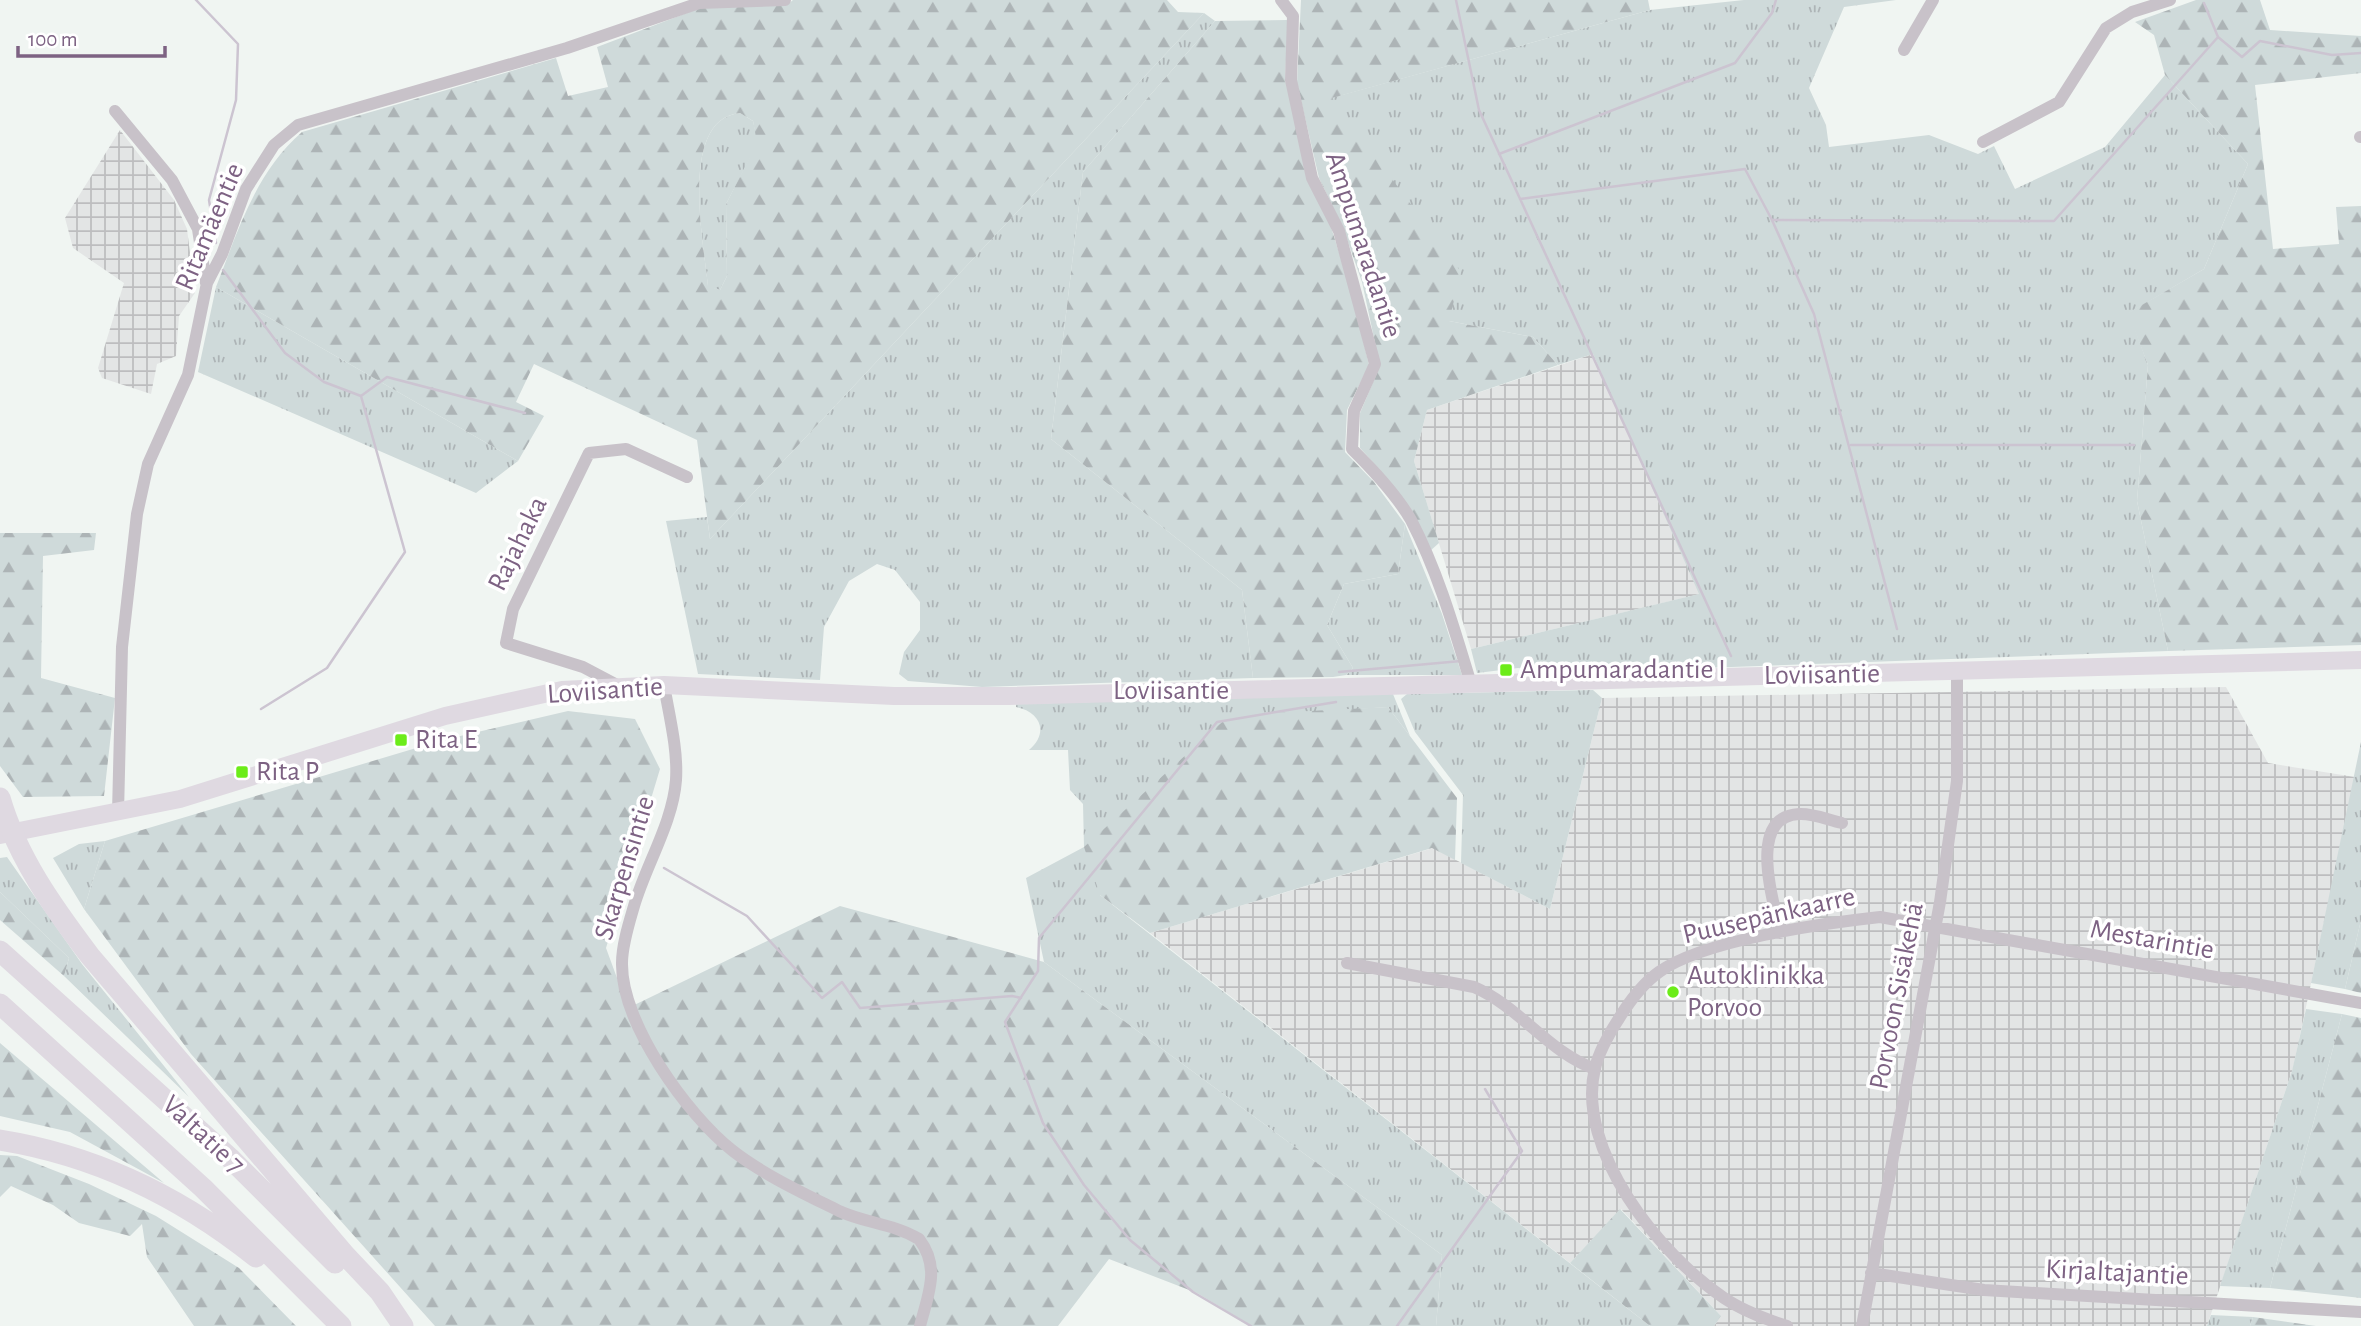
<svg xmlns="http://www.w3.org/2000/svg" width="2361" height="1326" font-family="'Alegreya Sans',sans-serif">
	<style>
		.industrial { fill: url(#industrial-grid) }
		.grass { fill: url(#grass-tufts) }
		.forest { fill: url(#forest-firs); fill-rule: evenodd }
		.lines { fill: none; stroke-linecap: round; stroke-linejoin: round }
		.stream { stroke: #ccc4d1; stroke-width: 2.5 }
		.street { stroke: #c8c2c9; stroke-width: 12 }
		.secondary { stroke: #dfd9e1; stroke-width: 18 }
		.highway { stroke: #dfd9e1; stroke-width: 21 }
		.poi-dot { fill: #6cec19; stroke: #fff; stroke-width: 2.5 }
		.labels { text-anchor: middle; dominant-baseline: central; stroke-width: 7; stroke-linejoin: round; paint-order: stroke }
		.street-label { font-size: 28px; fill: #7d6283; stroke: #fff }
		.poi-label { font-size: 28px; fill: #7d6283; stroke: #fff; text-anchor: start }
	</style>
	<defs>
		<pattern id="industrial-grid" width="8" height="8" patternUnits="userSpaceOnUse" patternTransform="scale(1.75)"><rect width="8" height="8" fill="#e3e5e5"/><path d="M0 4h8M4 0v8" fill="none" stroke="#bdbdbf"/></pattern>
		<pattern id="grass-tufts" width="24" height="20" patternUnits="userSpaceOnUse" patternTransform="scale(1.75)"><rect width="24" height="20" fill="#cfdada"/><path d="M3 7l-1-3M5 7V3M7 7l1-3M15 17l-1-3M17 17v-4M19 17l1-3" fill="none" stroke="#adb4b6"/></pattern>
		<pattern id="forest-firs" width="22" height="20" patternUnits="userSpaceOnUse" patternTransform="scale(1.75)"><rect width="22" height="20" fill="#cfdada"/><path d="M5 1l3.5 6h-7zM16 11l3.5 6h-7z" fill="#adb4b6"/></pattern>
	</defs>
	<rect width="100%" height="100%" fill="#f0f5f2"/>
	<path class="industrial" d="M120 130 174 200 187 229 195 293 179 316 176 356 157 364 151 394 102 378 98 368 124 283 73 248 65 218Z
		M1593 354 1700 594 1471 649 1414 461 1427 410Z
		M2226 687 2268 763 2355 777 2293 1068 2207 1326H1714L1721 1316 1621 1209 1570 1263 1150 933 1433 848 1550 909 1602 698Z"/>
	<path class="grass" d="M1744 0H1896L1844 7 1809 88 1826 125 1829 147 1929 135 1978 154 1994 146 2015 189 2105 147 2165 75 2248 164 2204 269 2129 313 2148 365 2137 501 2168 651 1566 673 1518 668 1477 673 1471 649 1699 594 1593 354 1558 365 1533 337 1449 321 1331 98 1650 10Z
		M1204 13 1215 21 1083 172 1051 439 1242 590 1253 678 982 687 908 681 899 674 904 652 920 630V602L895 570 877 564 849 581 824 627 820 680 698 674 666 521 707 517 710 539Z
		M740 113 753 121 758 143 726 204 727 276 720 290 708 287C704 244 678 119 740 113Z
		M216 287 518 461 476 493 198 372Z
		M1405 524 1442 614 1462 675H1346L1353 668 1327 625 1344 584 1398 574Z
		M1593 690 1602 698 1550 909 1461 863 1463 795 1415 732 1401 699 1407 694Z
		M1393 694 1410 736 1388 707 1317 712 1100 895 1650 1326H1436L1442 1255 1044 962 1026 878 1084 847 1083 804 1070 790 1068 750H1029C1049 733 1041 712 1016 707V704Z
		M2361 742V920L2345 989 2311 983Z
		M105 841 84 909 53 858 79 844Z
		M7 857 82 964 189 1097 64 976 69 958 0 892V858Z
		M2306 1009 2342 1014 2270 1288 2220 1286 2292 1071Z
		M2211 1315 2253 1317 2250 1326H2207Z"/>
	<path class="forest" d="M793 0H1167L1178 12 1204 13 710 539 697 440 534 364 516 402 544 416 518 461 216 287C238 231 255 173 302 132L556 58 568 96 608 87 597 47 700 8 787 5ZM740 113 753 121 757 143 726 204 727 276 720 290 708 286C704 244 678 119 740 113Z
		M1301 0H1648L1650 10 1332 98 1461 272 1449 321 1533 337 1558 365 1427 410 1414 461 1439 543 1430 551C1412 511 1390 480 1360 448V413L1380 366 1362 282 1343 228 1319 178 1297 83Z
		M2196 0H2260L2270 30 2361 36V73L2255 85 2273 249 2339 244 2336 207 2361 206V645L2168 651 2137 501 2148 365 2128 313 2204 269 2248 164 2165 75 2154 35 2135 22Z
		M1288 20 1285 80 1352 294 1369 365 1347 410 1345 452 1374 482 1405 524 1398 574 1344 584 1327 625 1353 668 1346 675 1333 677 1253 678 1242 590 1051 439 1083 172 1215 21Z
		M0 533H96L94 550 43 556 41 678 115 698 104 796 23 797 0 766Z
		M1388 707 1457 798 1455 860 1432 848 1150 933 1100 895 1084 847 1230 715Z
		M568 711 635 719 660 769 606 948 628 1008 840 906 1044 962 1442 1255 1436 1326H1252L1197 1293 1109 1259 1058 1326H435L191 1054 84 909 105 841 443 740Z
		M0 892 69 958 64 976 0 920Z
		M2361 920V993L2345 989Z
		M2342 1014 2361 1018V1298L2270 1288Z
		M0 1043 164 1183 70 1132 0 1116Z
		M0 1155 17 1156 89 1184 156 1216 239 1268 296 1326H194L147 1257 142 1224 130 1236 79 1223 53 1205 11 1186 0 1197Z
		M1620 1209 1721 1316 1714 1326H1650L1570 1263Z
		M2253 1317 2316 1326H2250Z"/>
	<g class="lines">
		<path class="stream" d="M196 0 238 44 236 100 209 200 216 243
			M1456 0 1479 110 1731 656
			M2204 3 2218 37 2242 57 2260 41 2332 55 2361 53
			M1499 154 1735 63 1772 13 1776 0
			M1520 199 1745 169 1772 220 1814 314 1897 629
			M1772 220 2054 221 2218 37
			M223 270 285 353 324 382 361 396 387 377 525 413
			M1851 445H2134
			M1339 672 1461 661
			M261 709 327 668 405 552 361 396
			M664 868 747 916 822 998 842 982 860 1008 1012 996 1021 998
			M1251 1326 1193 1292 1130 1240 1084 1185 1043 1123 1005 1022 1038 971 1039 938 1217 722 1336 702
			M1397 1326 1522 1151 1485 1089"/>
		<path class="street" d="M1281 0 1293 16 1291 80 1312 178 1339 231 1375 364 1354 411 1352 449C1373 470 1396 494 1411 520 1438 572 1454 628 1471 684
			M1904 50 1933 0
			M115 111 172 180 198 229 206 283
			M2360 137H2361
			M1983 142 2059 102 2106 28 2132 12 2170 0
			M664 685C669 715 678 749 676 780 673 822 646 865 634 906 629 923 622 945 622 963 621 1023 687 1115 733 1151 764 1175 803 1193 839 1211 865 1223 894 1224 919 1239 941 1268 928 1294 920 1326
			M619 686 583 667 506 643 513 609 589 453 626 449 687 477
			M118 813 122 647 137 514 148 464 188 375 207 283 222 254 246 189 274 145 298 125 567 48 699 3 785 0
			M1780 933C1774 901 1746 817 1799 814 1813 813 1828 820 1842 823
			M1347 963 1474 987C1520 1007 1548 1052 1595 1069
			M1871 1273 1984 1290 2361 1312
			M1787 1326C1765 1319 1743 1311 1724 1298 1660 1255 1575 1150 1595 1068 1599 1052 1609 1034 1618 1020 1629 1002 1642 984 1659 972 1703 940 1825 923 1880 917L2361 1003
			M1862 1326 1940 902 1957 781V672"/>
		<path class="secondary" d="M0 835 180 799 445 716 562 690 664 685 894 696H1008L2361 660"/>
		<path class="highway" d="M0 798C17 857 53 907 90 956L346 1256 380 1292 403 1326
			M0 951 230 1158 335 1263
			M0 1004 203 1188 341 1326
			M0 1140C94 1155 181 1197 256 1257"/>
	</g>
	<g class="poi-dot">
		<rect x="1499" y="663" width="14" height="14" rx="3.5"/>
		<rect x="394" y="733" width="14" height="14" rx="3.5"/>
		<rect x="235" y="765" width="14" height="14" rx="3.5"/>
		<circle cx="1673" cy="992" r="7"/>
	</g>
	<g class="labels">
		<g class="street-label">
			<text transform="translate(210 227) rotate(-67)">Ritamäentie</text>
			<text transform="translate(1363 245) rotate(72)">Ampumaradantie</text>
			<text transform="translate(518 544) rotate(-64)">Rajahaka</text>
			<text transform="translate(1822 675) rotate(-1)">Loviisantie</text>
			<text transform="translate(605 691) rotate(-4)">Loviisantie</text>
			<text x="1171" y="691">Loviisantie</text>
			<text transform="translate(625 868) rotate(-73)">Skarpensintie</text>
			<text transform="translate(1769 916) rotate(-13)">Puusepänkaarre</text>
			<text transform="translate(2152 940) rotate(10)">Mestarintie</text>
			<text transform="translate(1897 996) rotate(-79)">Porvoon Sisäkehä</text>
			<text transform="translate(203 1135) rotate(43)">Valtatie 7</text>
			<text transform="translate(2117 1273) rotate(3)">Kirjaltajantie</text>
		</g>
		<g class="poi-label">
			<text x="1520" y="670">Ampumaradantie I</text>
			<text x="415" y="740">Rita E</text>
			<text x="256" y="772">Rita P</text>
			<text x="1687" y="976">Autoklinikka<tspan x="1687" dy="32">Porvoo</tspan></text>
		</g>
	</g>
	<path d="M18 46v10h147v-10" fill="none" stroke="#7d6283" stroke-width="3.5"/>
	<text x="28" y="46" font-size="21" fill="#7d6283" stroke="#ffffff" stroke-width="5" paint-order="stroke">100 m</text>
</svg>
